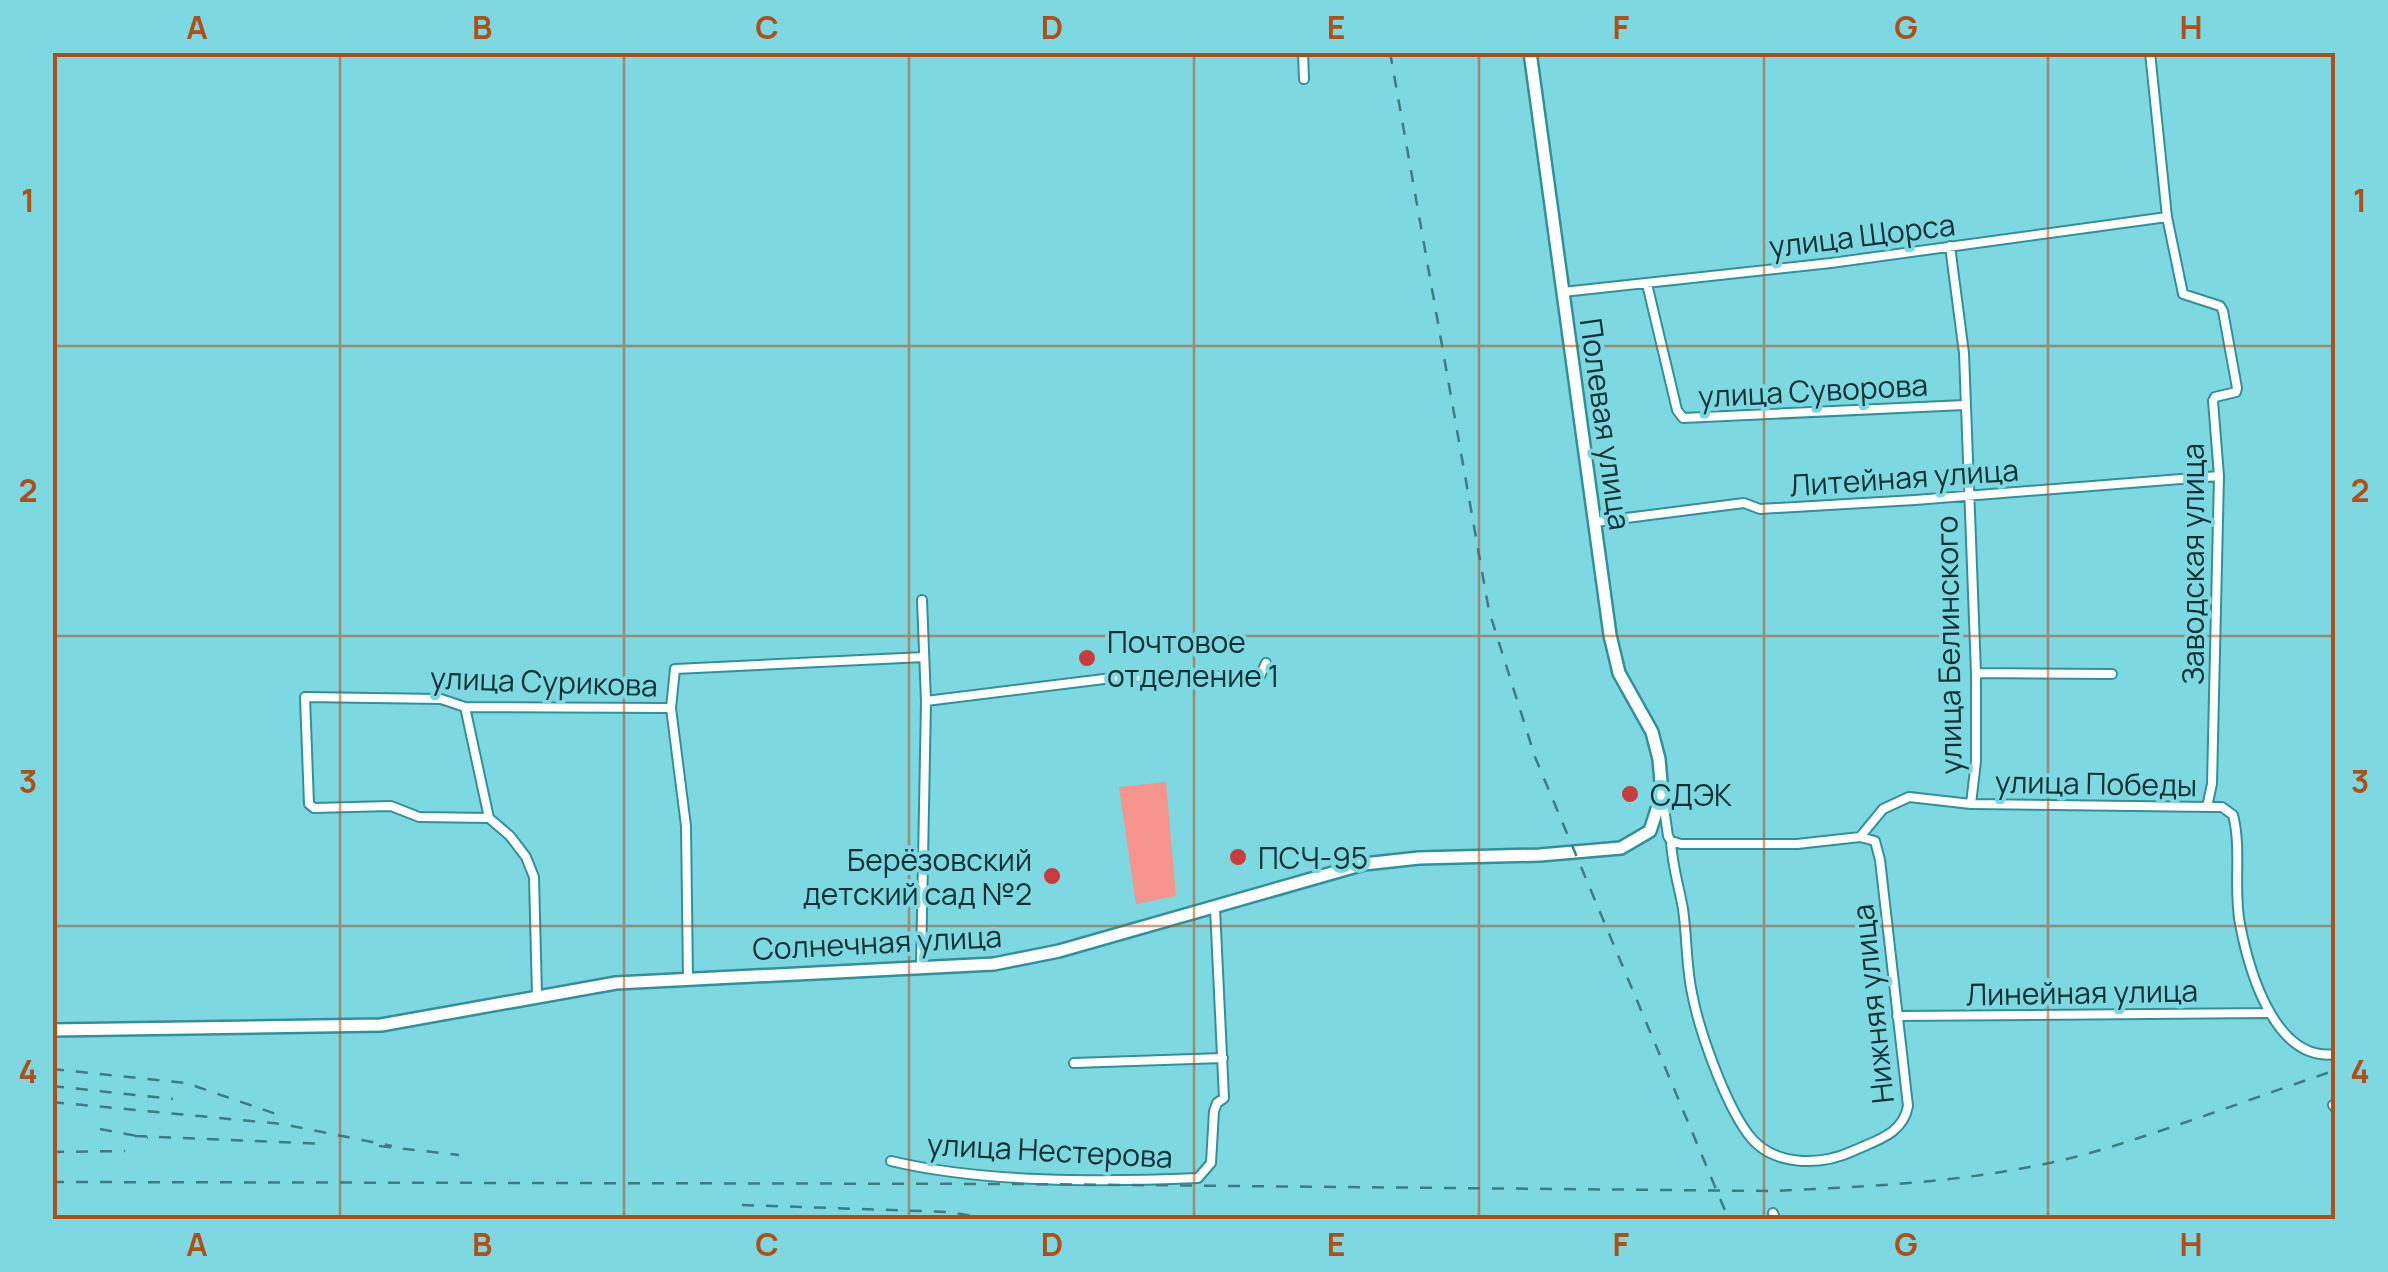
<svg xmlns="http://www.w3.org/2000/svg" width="2388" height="1272" font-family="Manrope,sans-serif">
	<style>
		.green { fill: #f6948e }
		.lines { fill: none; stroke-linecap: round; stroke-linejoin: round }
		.street-casing { stroke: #31919a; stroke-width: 12 }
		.secondary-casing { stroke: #31919a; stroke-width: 16 }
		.street { stroke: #fff; stroke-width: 8 }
		.secondary { stroke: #fff; stroke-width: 11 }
		.rail { stroke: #3d7c83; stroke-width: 2.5; stroke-dasharray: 12 12; stroke-linecap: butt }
		.grid { fill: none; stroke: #b04f16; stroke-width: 2.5; stroke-opacity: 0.55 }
		.poi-dot { fill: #ca3b3d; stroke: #7dd8e1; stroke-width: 4 }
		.labels { text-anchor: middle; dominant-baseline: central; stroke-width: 8; stroke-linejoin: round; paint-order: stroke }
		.street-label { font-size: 30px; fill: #073034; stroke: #7dd8e1 }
		.poi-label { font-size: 30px; fill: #073034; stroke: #7dd8e1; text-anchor: start }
		.neatline { fill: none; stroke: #b04f16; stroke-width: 4 }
		.grid-label { font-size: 32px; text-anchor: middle; font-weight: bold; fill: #b04f16 }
	</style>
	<rect width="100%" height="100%" fill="#7dd8e1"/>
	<path class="green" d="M1166 782 1176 896 1136 904 1119 787Z"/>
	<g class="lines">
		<g class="street-casing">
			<path id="street" d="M1303 52 1304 79
				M2150 52 2167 217 2183 294 2220 306 2223 311 2237 388 2236 392 2215 397 2213 401 2219 476 2212 784 2207 807H2222L2233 815C2242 850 2233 889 2240 924 2249 971 2275 1063 2336 1054
				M1950 246 1964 353 1976 673V761L1971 804
				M1647 284 1677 410 1683 418 1965 405
				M1563 292 1831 263 2167 217
				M1595 522 1744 503 1760 509 1915 500 2219 476
				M1976 673 2112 674
				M926 701 1120 677 1260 676 1266 663
				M465 707 489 818 510 836 526 857 534 877 537 995
				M671 708 686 826 688 978
				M1663 801 1668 836 1671 841 1681 844H1797L1860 837 1883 809 1909 797 1971 804 2212 807
				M489 818 419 817 391 806 314 808 309 804 305 697 441 699 465 707 671 708 675 669 924 657
				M1671 841C1672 865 1679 886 1683 909 1687 936 1686 965 1692 993 1699 1031 1725 1103 1748 1134 1772 1167 1820 1166 1853 1151 1877 1140 1903 1134 1908 1106L1880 860 1875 841 1860 837
				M921 967 926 701 922 600
				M1897 1016 2267 1013
				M1074 1063 1223 1058
				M2333 1105 2336 1109
				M891 1161C983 1183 1103 1182 1198 1178L1211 1163 1214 1111 1217 1103 1224 1098 1215 908
				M1773 1213 1776 1220"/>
		</g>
		<g class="secondary-casing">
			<path id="secondary" d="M52 1030 381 1025 616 983 994 964 1059 951 1364 864 1419 858 1540 855 1621 848 1650 831 1662 794 1659 759 1652 732 1619 673 1610 635 1530 52"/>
		</g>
		<use href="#street" class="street"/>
		<use href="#secondary" class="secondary"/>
		<path class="rail" d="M1390 52 1489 611 1535 757 1729 1220
			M52 1069 186 1083 282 1116
			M52 1086 173 1099
			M52 1102 282 1124 392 1146
			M100 1129 148 1138
			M135 1136 324 1144
			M379 1146 459 1155
			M52 1152 125 1151
			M52 1182 1021 1184 1772 1191C1883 1186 1997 1181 2104 1149 2182 1125 2259 1096 2336 1070
			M742 1205 949 1212 996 1220"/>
	</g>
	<path class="grid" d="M340 52V1220M624 52V1220M909 52V1220M1194 52V1220M1479 52V1220M1764 52V1220M2048 52V1220M52 346H2336M52 636H2336M52 926H2336"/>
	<g class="poi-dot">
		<circle cx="1087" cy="658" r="10"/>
		<circle cx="1630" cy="794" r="10"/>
		<circle cx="1238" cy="857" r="10"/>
		<circle cx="1052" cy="876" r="10"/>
	</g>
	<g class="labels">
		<g class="street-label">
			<text transform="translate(1862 235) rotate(-7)">улица Щорса</text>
			<text transform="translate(1813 390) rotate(-3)">улица Суворова</text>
			<text transform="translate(1606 424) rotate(82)">Полевая улица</text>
			<text transform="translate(1904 477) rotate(-4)">Литейная улица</text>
			<text transform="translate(2192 564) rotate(-90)">Заводская улица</text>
			<text transform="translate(1948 645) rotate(-91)">улица Белинского</text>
			<text transform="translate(544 681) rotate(2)">улица Сурикова</text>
			<text transform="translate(2096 783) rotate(1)">улица Победы</text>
			<text transform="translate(877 942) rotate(-3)">Солнечная улица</text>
			<text transform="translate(2082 992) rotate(-1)">Линейная улица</text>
			<text transform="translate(1872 1004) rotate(-96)">Нижняя улица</text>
			<text transform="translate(1050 1150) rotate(3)">улица Нестерова</text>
		</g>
		<g class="poi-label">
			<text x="1107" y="641">Почтовое<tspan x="1107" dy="34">отделение 1</tspan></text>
			<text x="1650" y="794">СДЭК</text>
			<text x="1258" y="857">ПСЧ-95</text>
			<text x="1032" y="859" text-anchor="end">Берёзовский<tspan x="1032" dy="34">детский сад №2</tspan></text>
		</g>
	</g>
	<rect width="2388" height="1272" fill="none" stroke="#7dd8e1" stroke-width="110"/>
	<rect x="55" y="55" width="2278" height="1162" class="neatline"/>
	<g class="grid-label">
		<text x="197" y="39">A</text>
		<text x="482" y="39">B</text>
		<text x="767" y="39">C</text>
		<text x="1052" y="39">D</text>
		<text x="1336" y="39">E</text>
		<text x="1621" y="39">F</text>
		<text x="1906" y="39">G</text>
		<text x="2191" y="39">H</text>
		<text x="28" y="212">1</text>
		<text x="2360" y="212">1</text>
		<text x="28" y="502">2</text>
		<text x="2360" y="502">2</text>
		<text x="28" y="793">3</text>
		<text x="2360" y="793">3</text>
		<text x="28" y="1083">4</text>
		<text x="2360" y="1083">4</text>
		<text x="197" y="1256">A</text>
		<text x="482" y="1256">B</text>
		<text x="767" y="1256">C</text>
		<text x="1052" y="1256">D</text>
		<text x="1336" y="1256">E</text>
		<text x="1621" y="1256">F</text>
		<text x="1906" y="1256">G</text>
		<text x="2191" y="1256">H</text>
	</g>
</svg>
